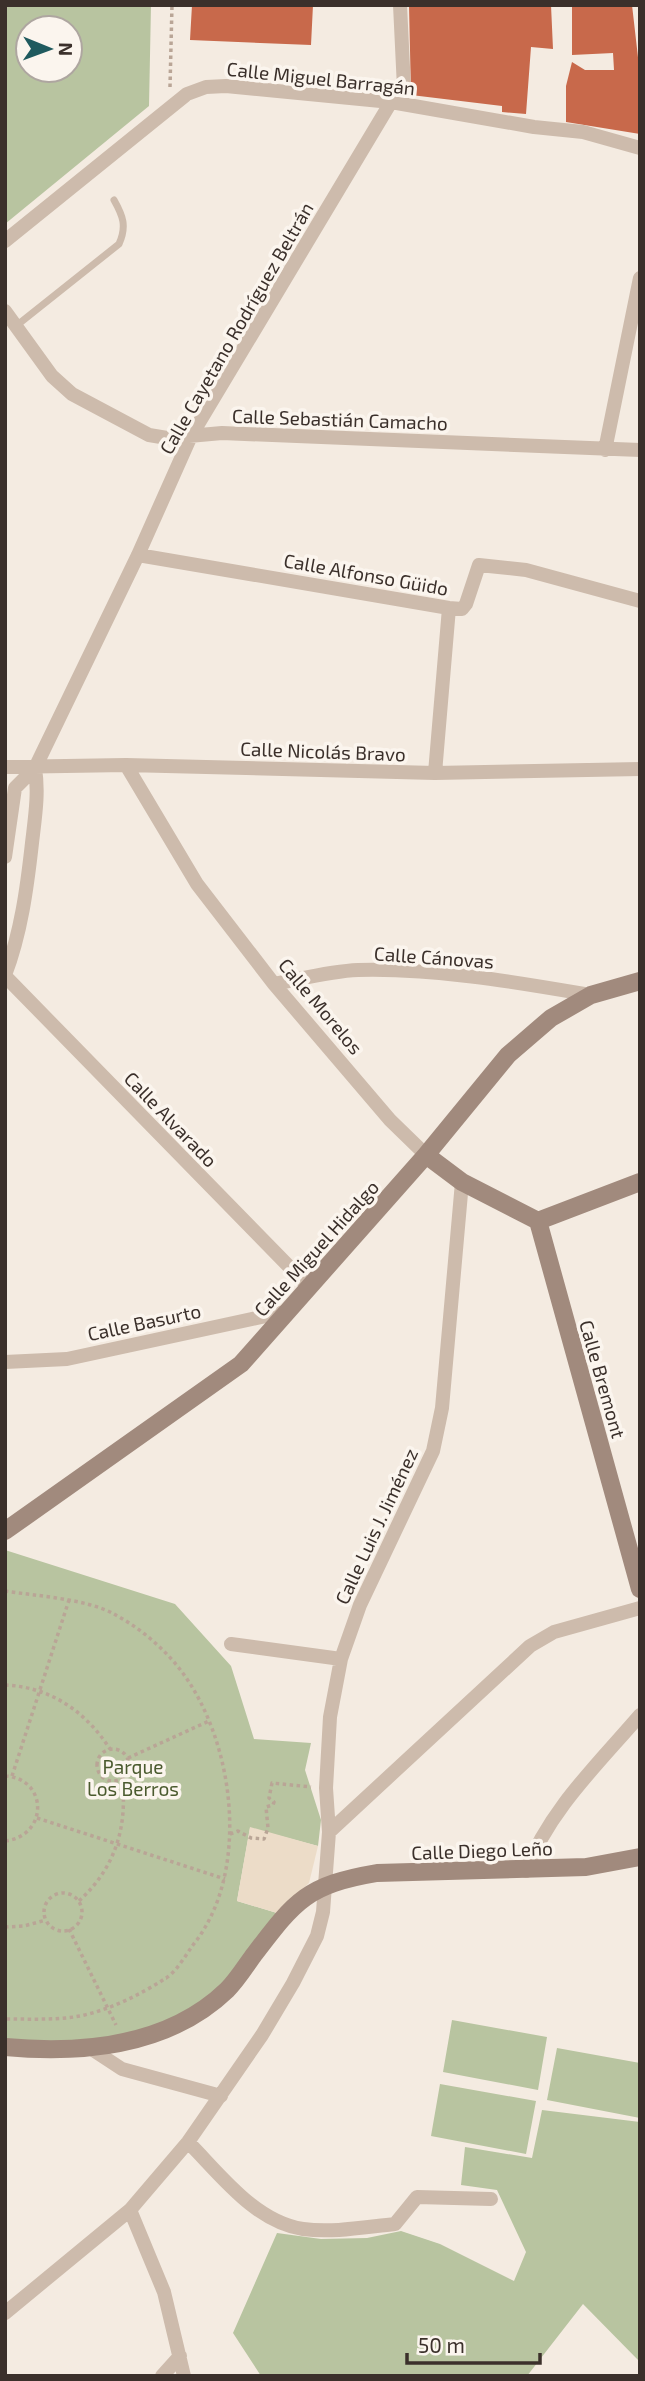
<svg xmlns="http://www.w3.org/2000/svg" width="645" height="2381" font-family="'Exo 2',sans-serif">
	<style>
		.green { fill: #b8c4a0; fill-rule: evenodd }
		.plaza { fill: #ecdcc8 }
		.building { fill: #c8694b }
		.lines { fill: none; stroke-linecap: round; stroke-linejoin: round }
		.path { stroke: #b9a596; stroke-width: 3.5; stroke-dasharray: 3.5 3.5; stroke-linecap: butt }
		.service { stroke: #cdbbac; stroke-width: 7 }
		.minor { stroke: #cdbbac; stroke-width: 14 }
		.secondary { stroke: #a18a7d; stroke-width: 18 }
		.labels { text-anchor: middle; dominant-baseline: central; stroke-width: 7; stroke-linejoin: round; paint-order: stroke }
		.street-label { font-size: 19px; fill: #3b302b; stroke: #fbf5ee }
		.park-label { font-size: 19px; fill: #4a5a2e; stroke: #fbf5ee }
	</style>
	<rect width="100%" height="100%" fill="#f4ebe1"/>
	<path class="green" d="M5 5H151L149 106 5 224ZM28 28H70V70H28Z
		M5 1550 175 1604 231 1666 254 1739 311 1743 305 1770 321 1820 318 1846 250 1828 237 1901 277 1913 233 1984 146 2037 5 2047Z
		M452 2020 547 2037 538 2090 443 2072Z
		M557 2048 640 2063V2118L547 2100Z
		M440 2084 536 2101 526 2154 431 2136Z
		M542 2110 640 2122V2362L583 2304 527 2376H261L233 2333 277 2233 321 2239 367 2238 401 2231 440 2244 514 2281 526 2252 497 2190 461 2185 465 2147 532 2158Z"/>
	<path class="plaza" d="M250 1827 318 1846 309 1883 277 1913 237 1901Z"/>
	<path class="building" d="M192 5H313L311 45 190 40Z
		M409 5H551L553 49 531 47 526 114 502 112V106L411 95Z
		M572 5H632L639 66 640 134 566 122V86L572 62 585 70H614L613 53 572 55Z"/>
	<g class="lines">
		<path class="path" d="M170 87 172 5
			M5 1591C37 1596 87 1599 114 1614 140 1628 164 1648 182 1672 235 1743 251 1873 193 1945 185 1956 177 1971 166 1978 140 1995 106 2012 74 2017 52 2020 28 2019 5 2019
			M5 1685C51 1687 86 1712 110 1749
			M97 1765a16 16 0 1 1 32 0a16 16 0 1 1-32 0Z
			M128 1758 209 1721
			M5 1776C48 1778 49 1836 5 1841
			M12 1776 69 1600
			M37 1818 225 1879
			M230 1834 238 1831 251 1838 264 1839 268 1828 266 1807 273 1805 274 1802 269 1798 272 1783 311 1787
			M44 1912a19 19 0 1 1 38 0a19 19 0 1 1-38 0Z
			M79 1901C115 1868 128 1827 122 1779
			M5 1927 24 1926 46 1920
			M69 1929 116 2025"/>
		<path class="service" d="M16 326 119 244C127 226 123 216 114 200"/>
		<path class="minor" d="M5 241 187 94 206 87 226 86 391 102 534 127 583 132 640 148
			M5 311 52 376 72 394 149 435 167 438 222 433 640 450
			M605 450 640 278
			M138 555 449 608 462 609 466 604 479 565 526 570 640 601
			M126 765 197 884 274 984 390 1120 426 1155
			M5 767 126 765 435 773 640 769
			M435 773 449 608
			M5 857 15 788 35 768 138 555 191 436 391 102 404 88 400 5
			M5 975C21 933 27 888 32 843 35 817 39 793 35 768
			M5 976 310 1288
			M274 984C301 979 330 971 358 970 436 968 515 982 591 995
			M5 1362 67 1359 289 1311
			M231 1644 341 1659
			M329 1832 530 1646 554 1632 640 1608
			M526 1871C549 1810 599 1763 640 1715
			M90 2048 122 2069 221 2096
			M188 2142C220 2174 255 2222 303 2229 333 2233 365 2227 395 2224L417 2197 491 2199
			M130 2210 164 2292 184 2376
			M5 2313 130 2210 188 2142 262 2035 293 1983 317 1936 323 1912 329 1832 326 1788 330 1717 341 1659 360 1605 433 1451 442 1408 462 1182
			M162 2376 180 2356"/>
		<path class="secondary" d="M426 1155 462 1182 538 1221
			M538 1221 640 1589
			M538 1221 640 1182
			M5 1531 241 1364 426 1155 508 1055 551 1018 591 995 640 981
			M5 2047C82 2054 169 2046 227 1990 237 1980 245 1967 253 1956 295 1901 306 1885 377 1873L586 1867 640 1857"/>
	</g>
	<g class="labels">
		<g class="street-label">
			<text transform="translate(321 78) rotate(6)">Calle Miguel Barragán</text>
			<text transform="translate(236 328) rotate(-60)">Calle Cayetano Rodríguez Beltrán</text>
			<text transform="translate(340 419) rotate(2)">Calle Sebastián Camacho</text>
			<text transform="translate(366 574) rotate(10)">Calle Alfonso Güido</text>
			<text transform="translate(323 751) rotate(2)">Calle Nicolás Bravo</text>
			<text transform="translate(434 957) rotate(4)">Calle Cánovas</text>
			<text transform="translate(321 1006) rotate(50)">Calle Morelos</text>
			<text transform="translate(171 1119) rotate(46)">Calle Alvarado</text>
			<text transform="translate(316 1248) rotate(-48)">Calle Miguel Hidalgo</text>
			<text transform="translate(144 1322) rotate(-12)">Calle Basurto</text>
			<text transform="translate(603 1379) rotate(74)">Calle Bremont</text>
			<text transform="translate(376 1526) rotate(-65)">Calle Luis J. Jiménez</text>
			<text transform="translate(482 1850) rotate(-2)">Calle Diego Leño</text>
		</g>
		<g class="park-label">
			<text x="133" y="1766">Parque<tspan x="133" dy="22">Los Berros</tspan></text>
		</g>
	</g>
	<rect width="645" height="2381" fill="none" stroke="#3b302b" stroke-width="14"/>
	<g transform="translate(49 49) rotate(91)"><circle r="33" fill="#fbf5ee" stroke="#aea6a0" stroke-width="2"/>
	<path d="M0-5L12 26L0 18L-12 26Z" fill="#1f5a5e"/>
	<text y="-10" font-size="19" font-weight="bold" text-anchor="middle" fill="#3b302b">N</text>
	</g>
	<path d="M407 2353v10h133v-10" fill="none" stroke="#3b302b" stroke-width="3.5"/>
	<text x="418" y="2353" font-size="21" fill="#3b302b" stroke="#fbf5ee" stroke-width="5" paint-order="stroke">50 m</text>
</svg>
